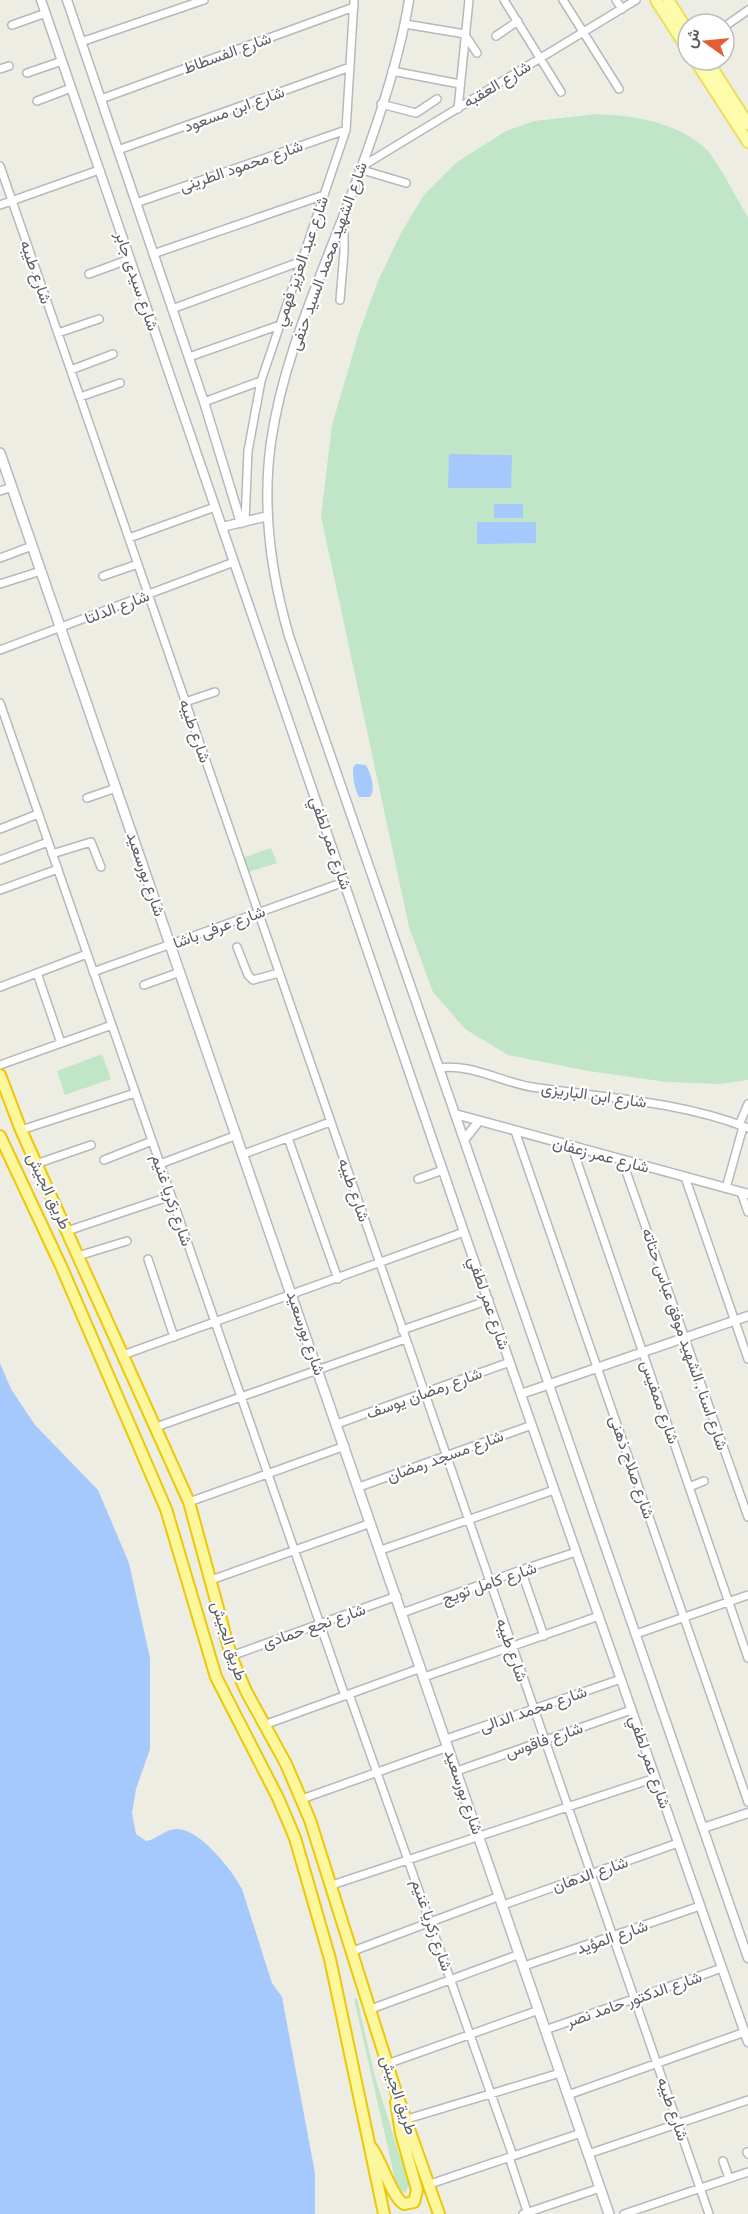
<svg xmlns="http://www.w3.org/2000/svg" width="748" height="2214" font-family="Karla,Vazirmatn,sans-serif">
	<style>
		.green { fill: #c1e5c7 }
		.water { fill: #a6c9fd }
		.lines { fill: none; stroke-linecap: round; stroke-linejoin: round }
		.minor-casing { stroke: #b6b8be; stroke-width: 10 }
		.tertiary-casing { stroke: #b6b8be; stroke-width: 11 }
		.secondary-casing { stroke: #b7b9c0; stroke-width: 12 }
		.primary-casing { stroke: #eddc5e; stroke-width: 14 }
		.trunk-casing { stroke: #ecc806; stroke-width: 14 }
		.minor { stroke: #fff; stroke-width: 7 }
		.tertiary { stroke: #fff; stroke-width: 8 }
		.secondary { stroke: #fff; stroke-width: 9 }
		.primary { stroke: #fdfcaa; stroke-width: 10 }
		.trunk { stroke: #fcf69c; stroke-width: 10 }
		.labels { text-anchor: middle; dominant-baseline: central; stroke-width: 4.5; stroke-linejoin: round; paint-order: stroke }
		.street-label { font-size: 16px; fill: #5c5e64; stroke: #fff }
	</style>
	<rect width="100%" height="100%" fill="#eeede4"/>
	<path class="green" d="M597 114C635 116 672 121 703 146 716 157 738 201 748 217V1080L720 1084 667 1082 588 1071 508 1055 465 1029 433 992 409 927 321 516 332 425 359 333 378 281 401 233 424 195 457 162 506 131 534 121Z
		M271 848 277 863 248 872 242 858Z
		M102 1054 111 1079 65 1095 57 1071Z
		M357 1998 375 2077 409 2185 405 2193 397 2188 354 1999Z"/>
	<path class="water" d="M449 454 512 455 511 488H448Z
		M494 504H523V518H494Z
		M477 522H536V543L477 544Z
		M356 764 366 765C371 774 376 789 370 797H359C354 788 353 778 353 768Z
		M0 1363 11 1389 35 1425 98 1490 129 1563 150 1658V1749L136 1789 132 1813 136 1834 146 1841C158 1839 165 1829 177 1829 200 1829 232 1870 242 1889L272 1983 282 1997 315 2173V2214H0Z"/>
	<g class="lines">
		<g class="minor-casing">
			<path id="minor" d="M504 0 561 92
				M563 0 619 89
				M616 0 622 9
				M405 24 465 34
				M12 25 46 13
				M724 27 748 10
				M465 35 477 53
				M496 36 518 21
				M81 42 204 0
				M0 69 9 66
				M392 71 460 84
				M27 73 62 61
				M101 99 354 7
				M37 101 71 88
				M381 104 416 113 437 99
				M458 109 469 0
				M118 150 350 67
				M0 166 709 2214
				M361 167 636 0
				M359 169 406 183
				M136 203 346 130
				M0 205 99 170
				M153 254 324 195
				M89 274 130 259
				M340 300 344 252V219
				M172 309 302 261
				M58 333 99 319
				M189 357 280 325
				M71 370 113 354
				M80 397 120 383
				M204 402 261 381
				M0 491 12 487
				M245 522 248 451 261 381 346 130 354 0
				M129 538 215 507
				M0 558 32 546
				M103 576 138 564
				M0 584 41 571
				M0 650 234 562
				M185 702 215 692
				M0 703 345 1696
				M87 798 116 788
				M0 829 38 814
				M52 854 91 842 101 867
				M0 860 48 842
				M0 890 58 869
				M237 947 248 975 253 980 279 973
				M93 972 344 882
				M37 973 61 1043
				M144 985 180 972
				M0 987 87 954
				M0 1065 112 1025
				M439 1068C470 1063 501 1082 532 1087 605 1098 679 1101 748 1128
				M739 1125 748 1104
				M21 1130 135 1093
				M515 1131 748 1802
				M288 1138 338 1279
				M572 1147 748 1658
				M244 1154 330 1122
				M104 1160 152 1141
				M622 1160 748 1517
				M36 1164 91 1145
				M160 1164 237 1135
				M685 1177 748 1359
				M418 1179 443 1170
				M726 1188 743 1127
				M741 1192 748 1212
				M67 1231 171 1196
				M78 1256 127 1241
				M148 1259 174 1337
				M402 1330 489 1300
				M123 1355 464 1232
				M337 1424 510 1362
				M156 1427 405 1339
				M359 1487 532 1425
				M689 1487 704 1481
				M189 1502 345 1446
				M381 1550 554 1490
				M521 1570 544 1636
				M211 1580 371 1523
				M402 1613 521 1570 576 1552
				M636 1634 748 1595
				M231 1656 397 1596
				M424 1677 599 1616
				M349 1694 513 2156
				M264 1725 421 1668
				M446 1739 621 1679
				M457 1771 631 1710
				M302 1799 448 1747
				M332 1885 655 1778
				M503 1905 678 1843
				M353 1951 500 1896
				M524 1966 700 1906
				M371 2009 520 1954
				M545 2030 722 1968
				M387 2064 539 2010
				M568 2095 745 2032
				M407 2119 560 2073
				M747 2152 748 2154
				M588 2154 748 2100
				M509 2157 528 2214
				M723 2161 729 2178
				M430 2184 581 2133
				M523 2214 600 2188
				M624 2214 748 2172"/>
		</g>
		<g class="tertiary-casing">
			<path id="tertiary" d="M41 0 464 1232 748 2042
				M67 0 204 402 241 523
				M409 0C398 69 368 151 343 217 315 290 282 364 271 442 262 506 271 574 289 636L748 1958
				M222 527 268 516
				M455 1114 748 1194
				M464 1140 479 1121
				M521 1394 748 1316
				M703 1828 748 1813"/>
		</g>
		<g class="secondary-casing">
			<path id="secondary" d="M0 453 609 2214"/>
		</g>
		<g class="primary-casing">
			<path id="primary" d="M656 0 688 50
				M668 0 688 31
				M695 60 748 142
				M707 60 748 124"/>
		</g>
		<g class="trunk-casing">
			<path id="trunk" d="M0 1075 21 1130 189 1502 231 1656 246 1691 286 1764 310 1820 396 2092 439 2214
				M0 1136 61 1266 166 1509 216 1677 278 1798 295 1838 330 1959 384 2214
				M371 2147C382 2161 392 2198 404 2204L414 2202 417 2190 401 2133 396 2102"/>
		</g>
		<use href="#minor" class="minor"/>
		<use href="#tertiary" class="tertiary"/>
		<use href="#secondary" class="secondary"/>
		<use href="#primary" class="primary"/>
		<use href="#trunk" class="trunk"/>
	</g>
	<g class="labels">
		<g class="street-label">
			<text transform="translate(227 53) rotate(-20)">شارع الفسطاط</text>
			<text transform="translate(497 84) rotate(-31)">شارع العقبه</text>
			<text transform="translate(234 109) rotate(-20)">شارع ابن مسعود</text>
			<text transform="translate(241 166) rotate(-19)">شارع محمود الطرينى</text>
			<text transform="translate(328 256) rotate(-70)">شارع الشهيد محمد السيد حنفى</text>
			<text transform="translate(301 261) rotate(-71)">شارع عبد العزيز فهمي</text>
			<text transform="translate(36 272) rotate(71)">شارع طيبه</text>
			<text transform="translate(137 281) rotate(71)">شارع سيدى جابر</text>
			<text transform="translate(117 607) rotate(-21)">شارع الدلتا</text>
			<text transform="translate(195 731) rotate(71)">شارع طيبه</text>
			<text transform="translate(331 843) rotate(71)">شارع عمر لطفي</text>
			<text transform="translate(146 874) rotate(71)">شارع بورسعيد</text>
			<text transform="translate(219 927) rotate(-20)">شارع عرفى باشا</text>
			<text transform="translate(594 1095) rotate(8)">شارع ابن الباريزى</text>
			<text transform="translate(601 1155) rotate(15)">شارع عمر زعفان</text>
			<text transform="translate(354 1190) rotate(71)">شارع طيبه</text>
			<text transform="translate(49 1191) rotate(65)">طريق الجيش</text>
			<text transform="translate(172 1200) rotate(71)">شارع زكريا غنيم</text>
			<text transform="translate(489 1303) rotate(71)">شارع عمر لطفي</text>
			<text transform="translate(306 1333) rotate(71)">شارع بورسعيد</text>
			<text transform="translate(685 1339) rotate(71)">شارع اسنا , الشهيد موفق عباس حتاته</text>
			<text transform="translate(424 1393) rotate(-20)">شارع رمضان يوسف</text>
			<text transform="translate(660 1402) rotate(71)">شارع ممفيس</text>
			<text transform="translate(445 1456) rotate(-20)">شارع مسجد رمضان</text>
			<text transform="translate(632 1467) rotate(71)">شارع صلاح ذهنى</text>
			<text transform="translate(489 1583) rotate(-19)">شارع كامل تويج</text>
			<text transform="translate(314 1626) rotate(-19)">شارع نجع حمادى</text>
			<text transform="translate(229 1641) rotate(72)">طريق الجيش</text>
			<text transform="translate(512 1650) rotate(71)">شارع طيبه</text>
			<text transform="translate(533 1709) rotate(-19)">شارع محمد الدالى</text>
			<text transform="translate(544 1740) rotate(-19)">شارع فاقوس</text>
			<text transform="translate(650 1762) rotate(71)">شارع عمر لطفي</text>
			<text transform="translate(464 1792) rotate(71)">شارع بورسعيد</text>
			<text transform="translate(590 1874) rotate(-19)">شارع الدهان</text>
			<text transform="translate(432 1925) rotate(71)">شارع زكريا غنيم</text>
			<text transform="translate(612 1937) rotate(-19)">شارع المؤيد</text>
			<text transform="translate(634 1999) rotate(-19)">شارع الدكتور حامد نصر</text>
			<text transform="translate(399 2095) rotate(71)">طريق الجيش</text>
			<text transform="translate(673 2109) rotate(71)">شارع طيبه</text>
		</g>
	</g>
	<g transform="translate(706 42) rotate(285)"><circle r="28" fill="#ffffff" stroke="#bebfc1" stroke-width="1.5"/>
	<path d="M0-4.5L10 22L0 15L-10 22Z" fill="#e45d34"/>
	<text y="-9" font-size="16" font-weight="bold" text-anchor="middle" fill="#5c5e64">ش</text>
	</g>
</svg>
